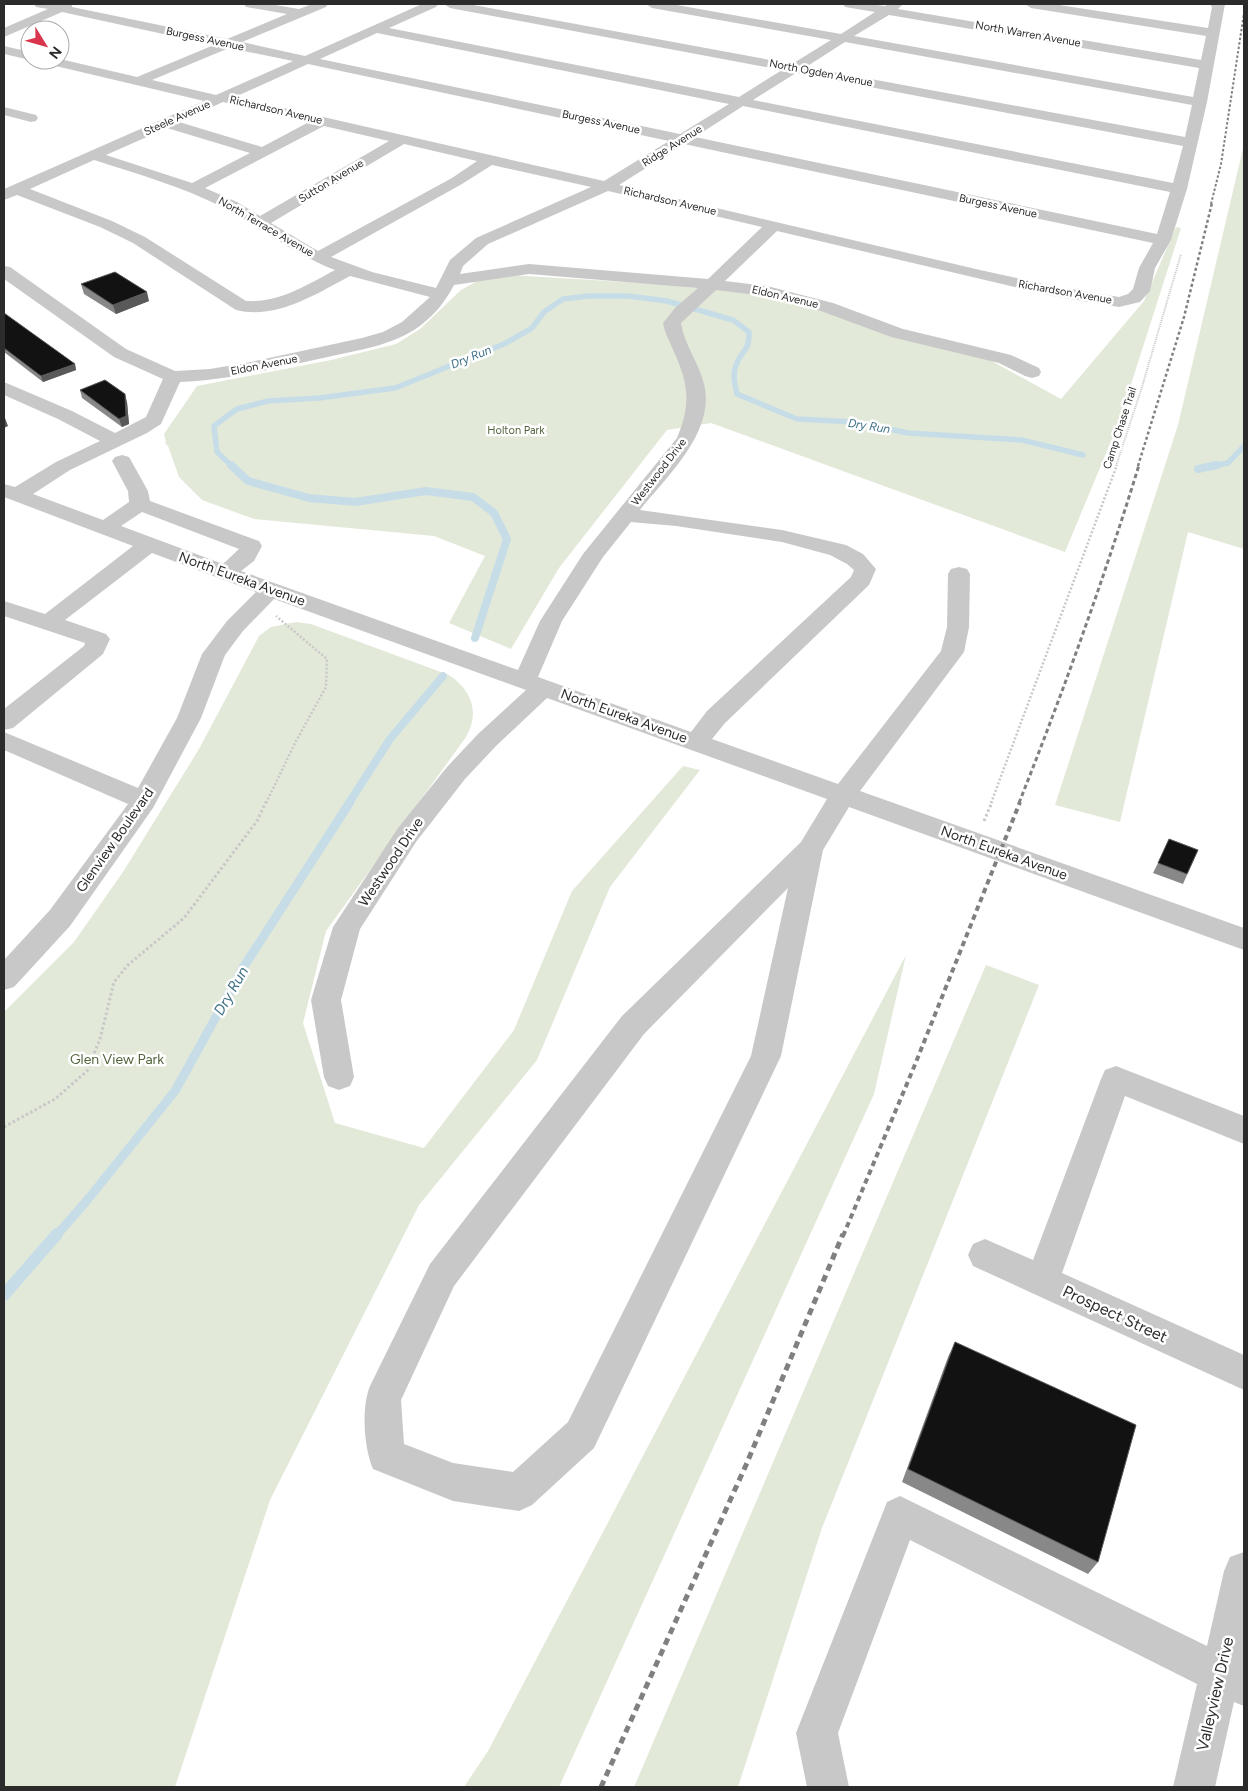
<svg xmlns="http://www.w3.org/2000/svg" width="1248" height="1791" font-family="Figtree,sans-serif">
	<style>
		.green { fill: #e3e9d9 }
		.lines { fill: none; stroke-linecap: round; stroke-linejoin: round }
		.stream-far3 { stroke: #c6dde8; stroke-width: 5.5 }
		.stream-far2 { stroke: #c6dde8; stroke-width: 8 }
		.stream-far1 { stroke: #c6dde8; stroke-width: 9 }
		.stream { stroke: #c6dde8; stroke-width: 12 }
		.path-far2 { stroke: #c8c8c8; stroke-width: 2; stroke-dasharray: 1 1; stroke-linecap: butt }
		.path-far1 { stroke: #c8c8c8; stroke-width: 2.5; stroke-dasharray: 2 2; stroke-linecap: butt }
		.path { stroke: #c8c8c8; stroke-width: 3; stroke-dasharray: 2.5 2.5; stroke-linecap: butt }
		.minor { fill: #c8c8c8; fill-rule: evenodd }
		.rail-far4 { stroke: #808080; stroke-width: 2; stroke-dasharray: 2.5 2; stroke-linecap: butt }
		.rail-far3 { stroke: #808080; stroke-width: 2.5; stroke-dasharray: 3 2.5; stroke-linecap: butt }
		.rail-far2 { stroke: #808080; stroke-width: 3; stroke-dasharray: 4.5 3; stroke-linecap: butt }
		.rail-far1 { stroke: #808080; stroke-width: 4; stroke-dasharray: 5.5 4; stroke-linecap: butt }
		.rail { stroke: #808080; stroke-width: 5; stroke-dasharray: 7 5; stroke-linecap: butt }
		.wall { fill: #888 }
		.shaded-wall { fill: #595959 }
		.building { fill: #121212; stroke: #595959 }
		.labels { text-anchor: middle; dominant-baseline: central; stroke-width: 5; stroke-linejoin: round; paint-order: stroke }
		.far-street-label { font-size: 11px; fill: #2b2b2b; stroke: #fff }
		.far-park-label { font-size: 11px; fill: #52643c; stroke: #fff }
		.far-water-label { font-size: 12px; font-style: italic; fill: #3f7187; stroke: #fff }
		.street-label { font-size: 14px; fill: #2b2b2b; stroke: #fff }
		.park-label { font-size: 14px; fill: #52643c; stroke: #fff }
		.water-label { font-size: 15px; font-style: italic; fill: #3f7187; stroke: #fff }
		.near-street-label { font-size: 16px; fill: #2b2b2b; stroke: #fff }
	</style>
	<rect width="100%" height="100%" fill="#fff"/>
	<path class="green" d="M1244 144V549L1188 532 1120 822 1055 805 1178 425Z
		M1176 227 1181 228 1119 422 1065 552 711 423 667 430 559 568 511 649 449 623 485 556 434 536 254 519 202 500 179 477 168 446 165 443 166 442 164 434 197 386 331 360 396 344 420 329 461 290 479 280 509 275 677 285 685 287 752 291 808 303 988 359 1061 399 1144 301Z
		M296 622 311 624 449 675C472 691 480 712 466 737L326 931 303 1023 335 1123 424 1148 514 1030 572 891 683 766 700 770 610 887 537 1060 419 1205 270 1500 175 1787H4V1012L74 942 123 872 199 749 259 636 271 627Z
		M906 955 874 1094 559 1787H464L488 1751Z
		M986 965 1039 985 822 1528 738 1787H634Z"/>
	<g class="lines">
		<path class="stream-far3" d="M232 466 217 452 214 426 237 409 268 401 319 398 395 388 504 344 532 328 544 312 563 299 588 296H628L667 301 733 320 749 332C749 354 742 348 736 365 732 374 735 385 737 394L797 419 856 422 908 433 1022 440 1083 455
			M1211 466 1228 463 1244 446"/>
		<path class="stream-far2" d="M231 465 248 481 309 498 355 502 426 491 473 497 494 513 507 539 475 638
			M1198 469 1217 465
			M349 803 390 739 443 676"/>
		<path class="stream-far1" d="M56 1236 89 1198 175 1091 243 968 350 802"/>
		<path class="stream" d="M4 1295 57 1234"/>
		<path class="path-far2" d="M1116 466 1142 387 1181 254"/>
		<path class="path-far1" d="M266 803 296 741 326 687 327 659 276 616
			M991 803 1117 465"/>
		<path class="path" d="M984 821 992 802
			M4 1127 55 1099 87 1071 100 1039 114 982 128 965 184 918 257 821 266 802"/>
		<path class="minor" d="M34 4H72V7L227 39 287 14 246 7 244 4H269L299 9 312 4H328L326 7 242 42 305 56 422 4H438L436 7 389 28 739 97 782 70 450 8 444 4H468L792 64 831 40 652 8 646 4H671L841 34 875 12 845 7 843 4H869L885 6 889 4H903L898 9 1201 60 1206 36 1031 8 1025 4H1053L1208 28 1212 7 1210 4H1225L1207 102 1187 189 1171 240 1155 268 1150 291 1140 302 1119 307 1053 296 777 231 725 281 767 286 833 303 903 329 1011 355 1039 368 1041 372 1039 376 1032 378 1025 376 999 363 891 337 821 311 766 296 716 290 681 323C684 344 699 363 704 384 716 432 667 476 640 510L782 530 846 545 863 554 876 569 869 585 725 723 712 739 838 784 941 651 947 627 948 574 951 569 959 567 967 569 970 574 969 627 964 652 860 791 1244 928V950L849 807 823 850 781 1056 594 1448 532 1505 519 1511 453 1501 373 1469C364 1448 361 1408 370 1386L430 1264 622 1016 801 842 827 799 547 698 496 746 465 779 416 842 360 929 341 1000 354 1077 350 1086 339 1090 328 1086 324 1077 311 1000 333 927 398 828 447 767 478 734 526 690 274 599 243 631 225 655 201 718 153 808 70 926 14 987 4 990V960L50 910 128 804 4 750V732L138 788 177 718 202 654 227 621 256 592 152 553 65 620 106 634 110 639 103 654 13 728 4 730V709L84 646 85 643 4 616V601L45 614 133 546 4 497V484L15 487 56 462 100 441 58 419 4 395V382L72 411 115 433 146 417 163 379 114 357 4 279V266L10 267 126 349 175 371 210 369 251 362 362 338 383 332 402 322 430 297 350 276C316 294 276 320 236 310L133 243 100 227 17 195 4 200V189L11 186 204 101 43 63 41 60 60 59 137 77 214 45 62 12 4 37V28L48 9 36 7ZM889 15 1199 68 1193 97 854 36ZM377 33 729 104 680 134 320 59ZM845 42 1192 105 1185 137 806 67ZM229 48 293 61 216 95 152 80ZM308 64 669 141 604 181 235 97ZM796 73 1183 146 1173 183 753 100ZM223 102 309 122 262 147 179 122ZM743 106 1170 192 1157 234 695 137ZM324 126 389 141 260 216 237 202 205 188ZM167 128 250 153 192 183 106 155ZM404 144 477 161 452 178 318 251 271 223ZM684 144 1153 243 1139 268 1133 289 1128 294 1119 297 1053 286 980 270 619 185ZM94 160C138 174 183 187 224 208 263 228 293 254 335 270 307 285 279 303 246 301L145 237 112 221 30 189ZM492 165 591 187 476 238 450 260 436 288 372 272 331 257 462 184ZM608 191 762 227 708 279 529 264 460 274 463 266 488 244ZM529 274 698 288 675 308 663 323C665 334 670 342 674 352 689 385 691 404 677 438L583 554 540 621 518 670 241 571 254 561 262 546 259 541 150 501 148 491 129 457 122 455 115 457 112 461 128 491 129 502 103 520 33 494 70 470 147 433 161 424 180 382C229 380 276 368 323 358 353 351 387 347 414 330 432 318 444 304 454 285ZM142 512 239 549 223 564 121 526ZM631 522 676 526 782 542 830 555 847 564 854 570 851 577 707 711 691 732 538 677 562 621 603 557ZM788 888 751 1056 568 1422 513 1472 453 1463 404 1444 401 1400 454 1286 644 1034Z
			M4 46 30 52V60L4 54Z
			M4 107 36 115 38 118 36 121 31 122 4 115Z
			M1116 1066 1244 1116V1144L1125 1096 1062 1273 1244 1355V1390L973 1266 968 1255 973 1244 985 1239 1033 1260 1101 1079 1105 1070Z
			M900 1496 1207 1646 1224 1571 1230 1557 1244 1552V1706L1234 1702 1215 1787H1173L1197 1684 910 1540 838 1733 849 1787H807L796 1733 887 1502Z"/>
		<path class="rail-far4" d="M1211 204 1221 164 1244 13"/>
		<path class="rail-far3" d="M1138 466 1184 317 1212 203"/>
		<path class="rail-far2" d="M1019 803C1063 692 1104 579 1139 465"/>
		<path class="rail-far1" d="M843 1236 914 1067 1020 802"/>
		<path class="rail" d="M601 1787 746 1465 843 1234"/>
	</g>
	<path class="wall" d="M81 284 149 301 116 314 84 294Z
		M4 313 75 364 76 370 43 382 4 352Z
		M80 390 127 402 129 424 122 427 82 398Z
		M1198 850 1183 884 1153 873 1158 863Z
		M955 1342 1098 1562 1088 1574 902 1482 948 1357Z"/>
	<path class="shaded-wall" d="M147 292 149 301 116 314 113 305Z
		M75 364 76 370 43 382 41 376Z
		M125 394 127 402 129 424 122 427 119 419Z
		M5 418 8 426 4 428V419Z"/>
	<path class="building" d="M115 272 147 292 113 305 81 284Z
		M4 313 75 364 41 376 4 348Z
		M105 380 125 394 126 416 119 419 80 390Z
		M1169 839 1198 850 1187 874 1158 863Z
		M955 1342 1136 1425 1098 1562 908 1469Z"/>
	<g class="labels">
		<g class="far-street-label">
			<text transform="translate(1028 34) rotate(10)">North Warren Avenue</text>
			<text transform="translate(205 39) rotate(12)">Burgess Avenue</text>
			<text transform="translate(821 73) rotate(11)">North Ogden Avenue</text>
			<text transform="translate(276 110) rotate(13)">Richardson Avenue</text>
			<text transform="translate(177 118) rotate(-24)">Steele Avenue</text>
			<text transform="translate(601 122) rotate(12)">Burgess Avenue</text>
			<text transform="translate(672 146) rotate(-32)">Ridge Avenue</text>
			<text transform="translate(331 181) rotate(-31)">Sutton Avenue</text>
			<text transform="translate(670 201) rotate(13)">Richardson Avenue</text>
			<text transform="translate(998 206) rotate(12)">Burgess Avenue</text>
			<text transform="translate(266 227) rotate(30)">North Terrace Avenue</text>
			<text transform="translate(1065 292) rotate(10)">Richardson Avenue</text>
			<text transform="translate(785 297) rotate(13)">Eldon Avenue</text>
			<text transform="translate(264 365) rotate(-11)">Eldon Avenue</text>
			<text transform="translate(1120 428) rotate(-72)">Camp Chase Trail</text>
			<text transform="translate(659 472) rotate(-52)">Westwood Drive</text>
		</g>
		<g class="far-park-label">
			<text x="516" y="430">Holton Park</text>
		</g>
		<g class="far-water-label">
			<text transform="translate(471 357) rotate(-22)">Dry Run</text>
			<text transform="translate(869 426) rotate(9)">Dry Run</text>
		</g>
		<g class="street-label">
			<text transform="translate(242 579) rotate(20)">North Eureka Avenue</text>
			<text transform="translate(624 716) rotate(20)">North Eureka Avenue</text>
			<text transform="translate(115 840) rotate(-55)">Glenview Boulevard</text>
			<text transform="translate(1004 853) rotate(20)">North Eureka Avenue</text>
			<text transform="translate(391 862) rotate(-56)">Westwood Drive</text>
		</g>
		<g class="park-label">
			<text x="117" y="1059">Glen View Park</text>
		</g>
		<g class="water-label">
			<text transform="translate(231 991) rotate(-60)">Dry Run</text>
		</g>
		<g class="near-street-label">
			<text transform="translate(1115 1314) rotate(25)">Prospect Street</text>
			<text transform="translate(1215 1694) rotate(-77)">Valleyview Drive</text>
		</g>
	</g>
	<rect width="1248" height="1791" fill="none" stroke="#2b2b2b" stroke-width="10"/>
	<g transform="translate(45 45) rotate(127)"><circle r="24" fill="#ffffff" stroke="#aaaaaa"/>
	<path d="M0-4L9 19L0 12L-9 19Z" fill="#d9364e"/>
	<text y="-8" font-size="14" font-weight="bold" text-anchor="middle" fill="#2b2b2b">N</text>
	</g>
</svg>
